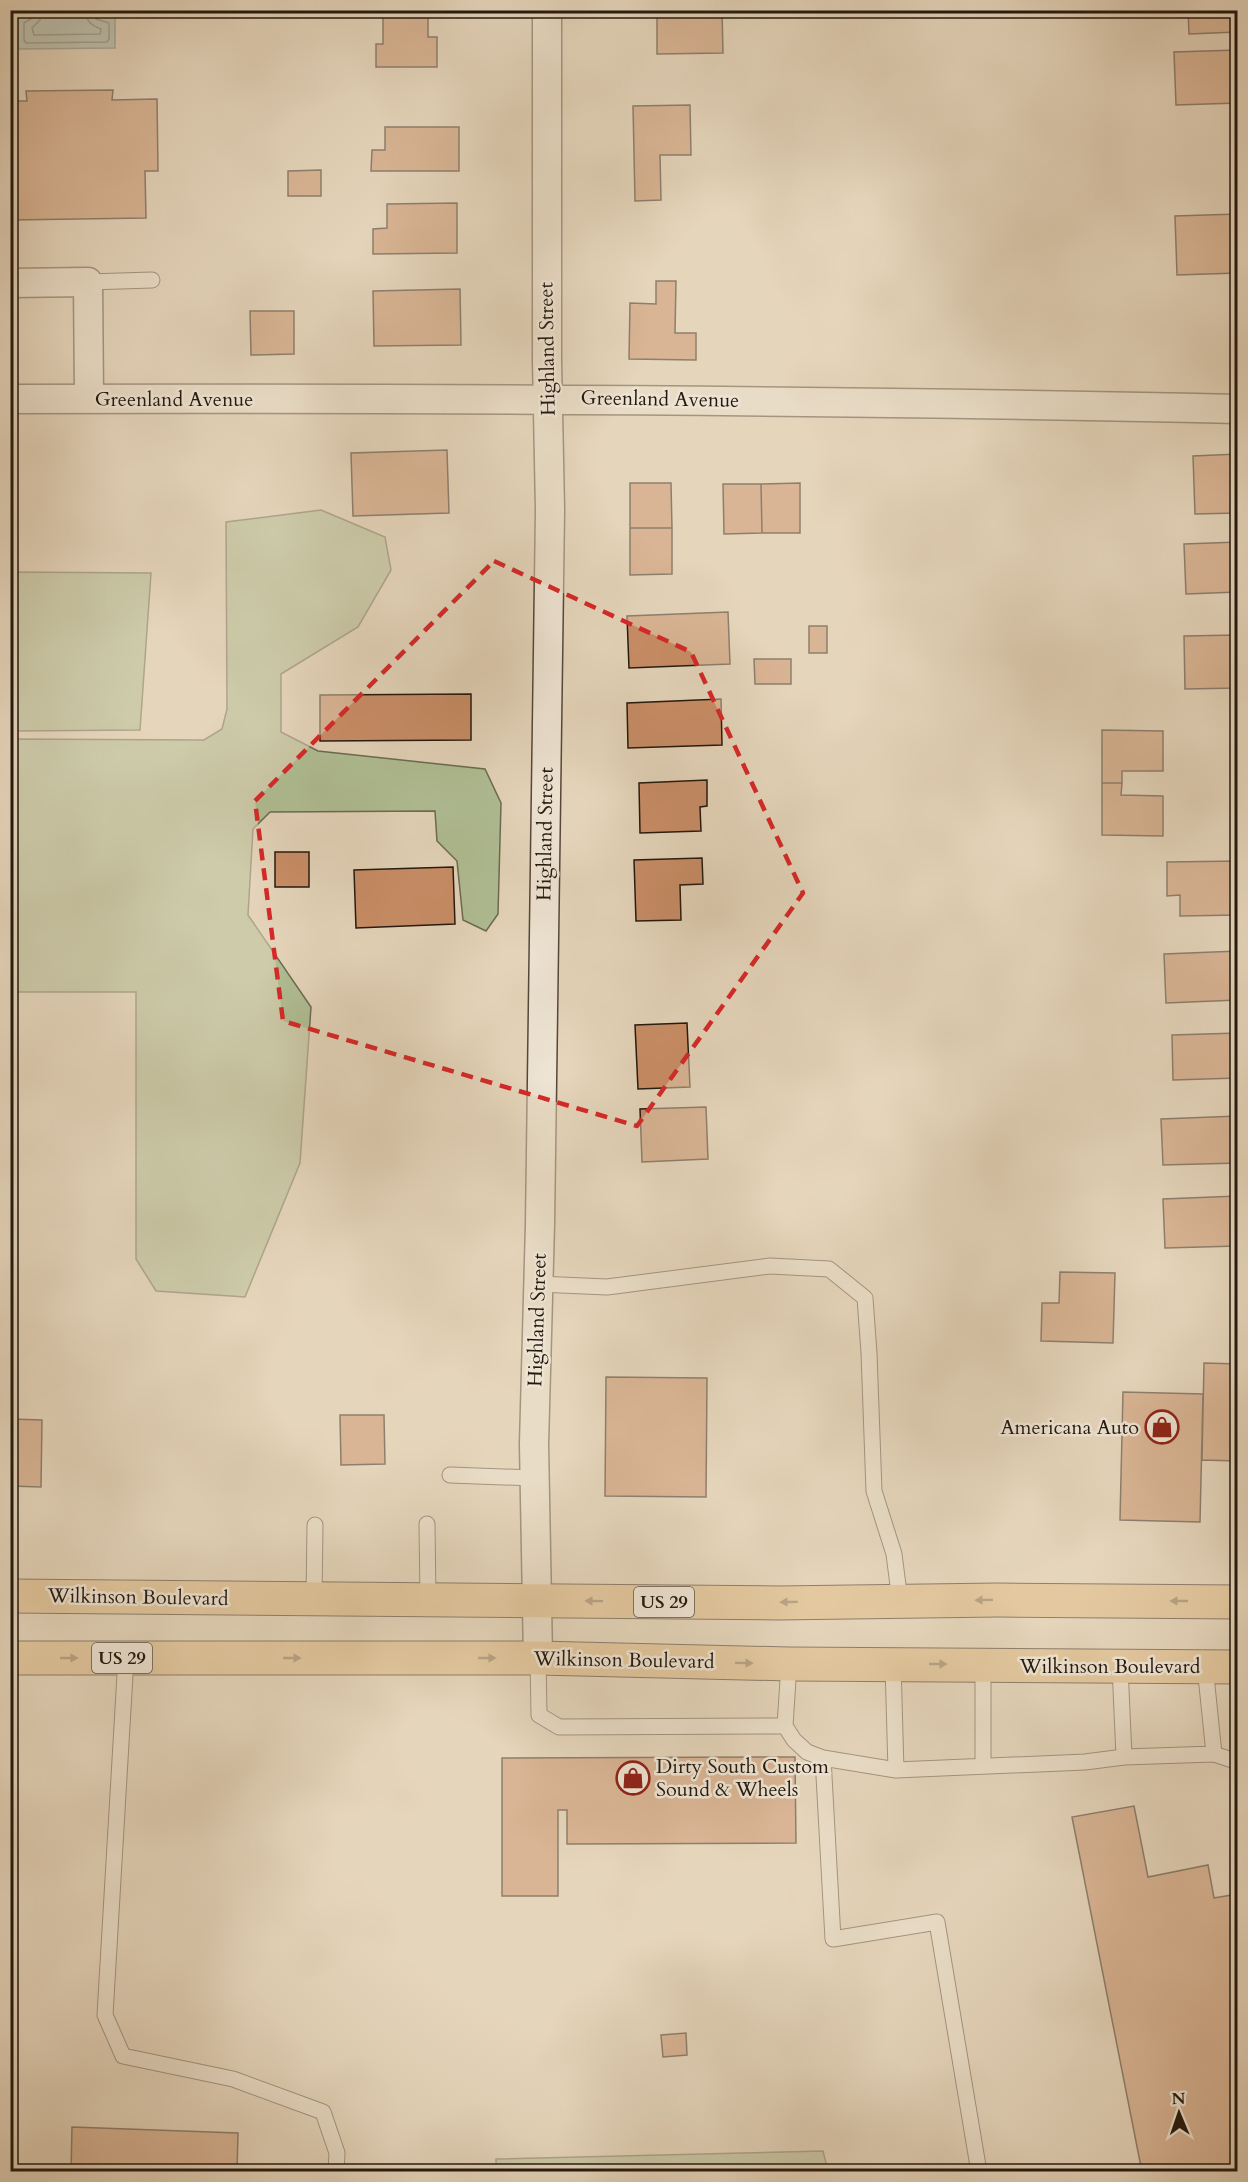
<svg xmlns="http://www.w3.org/2000/svg" width="1248" height="2182" font-family="Cardo,serif">
	<style>
		.green { fill: #b0be94; stroke: #6a6b52; stroke-width: 1.5 }
		.water { fill: #96b8b3; stroke: #687871; stroke-width: 1.5 }
		.lines { fill: none; stroke-linecap: round; stroke-linejoin: round }
		.shore { stroke: #5c6861; stroke-width: 1.5 }
		.building { fill: #c98e67; stroke: #23180f; stroke-width: 1.5 }
		.service-casing { stroke: #54473a; stroke-width: 17 }
		.minor-casing { stroke: #54473a; stroke-width: 31 }
		.primary-casing { stroke: #23180f; stroke-width: 35 }
		.service { stroke: #eee4d3; stroke-width: 15 }
		.minor { stroke: #eee4d3; stroke-width: 28 }
		.primary { stroke: #e2ba7e; stroke-width: 33 }
		.oneway { fill: #826946 }
		.marked { fill: none; stroke: #d62828; stroke-width: 4.5; stroke-dasharray: 12 8; stroke-linejoin: round }
		.labels { text-anchor: middle; dominant-baseline: central; stroke-width: 5; stroke-linejoin: round; paint-order: stroke }
		.shield { fill: #eee4d3; stroke: #60554a; stroke-width: 1.5 }
		.shield-label { font-size: 18px; font-weight: bold; fill: #23180f }
		.street-label { font-size: 20px; fill: #23180f; stroke: #eee4d3 }
		.poi-label { font-size: 20px; fill: #23180f; stroke: #eee4d3; text-anchor: end }
	</style>
	<rect width="100%" height="100%" fill="#e5d5bb"/>
	<filter id="stains"><feTurbulence type="fractalNoise" baseFrequency=".00333" numOctaves="4"/><feColorMatrix values="0 0 0 0 .2 0 0 0 0 .09 0 0 0 0 .02 0 0 0 .5 -.17"/></filter>
	<radialGradient id="worn" r=".72"><stop offset=".6" stop-color="#630" stop-opacity="0"/><stop offset="1" stop-color="#630" stop-opacity=".3"/></radialGradient>
	<path class="green" d="M321 510 385 537 391 570 358 627 281 674V732L318 751 485 769 501 803 498 914 486 931 463 920 457 861 437 841 435 811 270 812 253 829 248 915 311 1007 300 1163 245 1297 156 1291 136 1259V992H11V739L204 740 222 729 227 709 226 522Z
		M11 572 151 573 140 730 11 731Z
		M823 2151 828 2171H496V2159Z"/>
	<path class="water" d="M27 11H99L100 15H115V48L18 49V15H27Z"/>
	<g class="lines">
		<path class="shore" d="M33 10 32 18 24 23V40L26 43 107 42 109 39V23L96 19 93 10
			M41 10 40 20 32 28 34 35 100 34 101 29C91 25 86 22 86 10"/>
	</g>
	<path class="building" d="M383 10H428V37H437V67H376V44H383Z
		M657 10H722L723 53 657 54Z
		M1188 10H1238V32L1189 34Z
		M1238 50V103L1176 105 1174 52Z
		M113 90 112 100 157 99 158 171H145L146 218 10 220V101H27L26 91Z
		M690 105 691 155H660L661 200 635 201 633 106Z
		M385 127H459V171H371L372 150H385Z
		M321 170V196H288V171Z
		M457 203V253L373 254V229L387 228V204Z
		M1238 214V273L1177 275 1175 216Z
		M656 281H676L675 333H696V360L629 359 630 303 656 304Z
		M460 289 461 345 374 346 373 291Z
		M250 311H294V354L251 355Z
		M447 450 449 513 353 516 351 453Z
		M1238 454V513L1195 514 1193 456Z
		M630 483H671L672 528H630Z
		M800 483V533H762L761 484Z
		M723 484H761L762 533 724 534Z
		M630 528H672V574L630 575Z
		M1238 542V592L1186 594 1184 544Z
		M728 612 730 664 629 668 627 616Z
		M809 626H827V653H809Z
		M1238 635V688L1185 689 1184 636Z
		M754 659H791V684H755Z
		M471 694V740L320 741V695Z
		M721 699 722 745 628 748 627 703Z
		M1102 730 1163 731V771H1122V783H1102Z
		M707 780V806L700 807 701 831 640 833 639 783Z
		M1102 783H1122L1121 795 1163 796V836L1102 835Z
		M275 852H309V887H275Z
		M702 858 703 884 680 885 681 920 636 921 634 860Z
		M1238 861V915L1180 916V895L1167 896V862Z
		M453 867 455 924 356 928 354 870Z
		M1238 951V1000L1166 1003 1164 954Z
		M687 1023 690 1087 638 1089 635 1025Z
		M1238 1033V1078L1173 1080 1172 1035Z
		M706 1107 708 1159 642 1162 640 1109Z
		M1238 1116V1163L1163 1165 1161 1119Z
		M1238 1196V1246L1165 1248 1163 1199Z
		M1060 1272 1115 1273 1113 1343 1041 1341 1042 1303H1059Z
		M1204 1363 1238 1364V1461L1202 1460Z
		M606 1377 707 1378 706 1497 605 1496Z
		M1123 1392 1203 1394 1200 1522 1120 1520Z
		M340 1415H384L385 1464 341 1465Z
		M10 1419 42 1420 41 1487 10 1486Z
		M795 1757 796 1843 567 1844V1810H558V1896H502V1758Z
		M1134 1806 1148 1877 1208 1865 1214 1898 1238 1894V2172H1142L1072 1817Z
		M686 2033 687 2055 663 2057 661 2035Z
		M72 2127 238 2133 237 2172H71Z"/>
	<g class="lines">
		<g class="service-casing">
			<path id="service" d="M88 282 152 280
				M538 1284 607 1287 770 1266 829 1269 865 1298 869 1353 874 1491 894 1554 900 1601
				M450 1475 534 1478
				M427 1524 428 1599
				M314 1599 315 1525
				M126 1658 105 2015 123 2056 233 2079 323 2112 337 2153 336 2172
				M538 1658 539 1715 559 1727 785 1726
				M789 1664 785 1726 794 1740 807 1752 823 1758 896 1770 1085 1762 1124 1757 1214 1754 1238 1762
				M893 1664 896 1770
				M983 1665V1766
				M1120 1666 1124 1757
				M1205 1666 1214 1754
				M823 1758 833 1939 937 1922 979 2172"/>
		</g>
		<g class="minor-casing">
			<path id="minor" d="M10 283 88 282 89 399
				M10 399C420 398 828 400 1238 409
				M538 1658 534 1444 540 1224 550 510 547 361V10"/>
		</g>
		<g class="primary-casing">
			<path id="primary" d="M10 1596 778 1603 998 1600 1238 1602
				M10 1658H538L789 1664 1238 1667"/>
		</g>
		<use href="#service" class="service"/>
		<use href="#minor" class="minor"/>
		<use href="#primary" class="primary"/>
	</g>
	<defs><path id="oneway-solid" d="M-6-.8H1V-3.2L6.5 0L1 3.2V.8H-6Z" transform="scale(1.5)"/></defs>
	<g class="oneway">
		<use href="#oneway-solid" transform="translate(984 1600) rotate(179)"/>
		<use href="#oneway-solid" transform="translate(594 1601) rotate(-179)"/>
		<use href="#oneway-solid" transform="translate(1179 1601) rotate(-180)"/>
		<use href="#oneway-solid" transform="translate(789 1602) rotate(179)"/>
		<use href="#oneway-solid" transform="translate(69 1658)"/>
		<use href="#oneway-solid" transform="translate(292 1658)"/>
		<use href="#oneway-solid" transform="translate(487 1658)"/>
		<use href="#oneway-solid" transform="translate(744 1663) rotate(1)"/>
		<use href="#oneway-solid" transform="translate(938 1664)"/>
	</g>
	<path d="M0 0H1248V2182H0ZM494 561 691 652 803 893 637 1126 283 1021 255 801Z" fill="#e5d5bb" fill-opacity=".55" fill-rule="evenodd"/>
	<path class="marked" d="M494 561 691 652 803 893 637 1126 283 1021 255 801Z"/>
	<defs>
		<g id="shop-ring" transform="scale(1.725)"><circle r="9.5" fill="#eee4d3" stroke="#8f2418" stroke-width="1.5"/><path d="M-5-2.5h2.3a2.7 3.5 0 0 1 5.4 0H5L5.5 6h-11ZM-1.5-2.5h3a1.5 2.3 0 0 0-3 0Z" fill="#8f2418"/></g>
	</defs>
	<g fill-rule="evenodd">
		<use href="#shop-ring" x="1162" y="1427"/>
		<use href="#shop-ring" x="633" y="1778"/>
	</g>
	<g class="labels">
		<g class="shield">
			<rect x="634" y="1587" width="60" height="30" rx="4.5"/>
			<rect x="92" y="1643" width="60" height="30" rx="4.5"/>
		</g>
		<g class="shield-label">
			<text x="664" y="1602">US 29</text>
			<text x="122" y="1658">US 29</text>
		</g>
		<g class="street-label">
			<text transform="translate(547 349) rotate(-91)">Highland Street</text>
			<text x="174" y="399">Greenland Avenue</text>
			<text transform="translate(660 399) rotate(1)">Greenland Avenue</text>
			<text transform="translate(545 834) rotate(-89)">Highland Street</text>
			<text transform="translate(537 1320) rotate(-88)">Highland Street</text>
			<text transform="translate(138 1597) rotate(1)">Wilkinson Boulevard</text>
			<text transform="translate(624 1660) rotate(1)">Wilkinson Boulevard</text>
			<text x="1110" y="1666">Wilkinson Boulevard</text>
		</g>
		<g class="poi-label">
			<text x="1139" y="1427">Americana Auto</text>
			<text x="656" y="1766" text-anchor="start">Dirty South Custom<tspan x="656" dy="23">Sound &amp; Wheels</tspan></text>
		</g>
	</g>
	<rect width="1248" height="2182" fill="none" stroke="#e5d5bb" stroke-width="36"/>
	<rect x="12" y="12" width="1224" height="2158" fill="none" stroke="#23180f" stroke-width="3"/>
	<rect x="18" y="18" width="1212" height="2146" fill="none" stroke="#23180f" stroke-width="1.5"/>
	<g transform="translate(1179 2113) rotate(358)" stroke="#eee4d3" stroke-width="4.5" paint-order="stroke">
	<path d="M0-4.5L10 22L0 15L-10 22Z" fill="#23180f"/>
	<text y="-9" font-size="16" font-weight="bold" text-anchor="middle" fill="#23180f">N</text>
	</g>
	<rect width="100%" height="100%" filter="url(#stains)"/>
	<rect width="100%" height="100%" fill="url(#worn)"/>
</svg>
